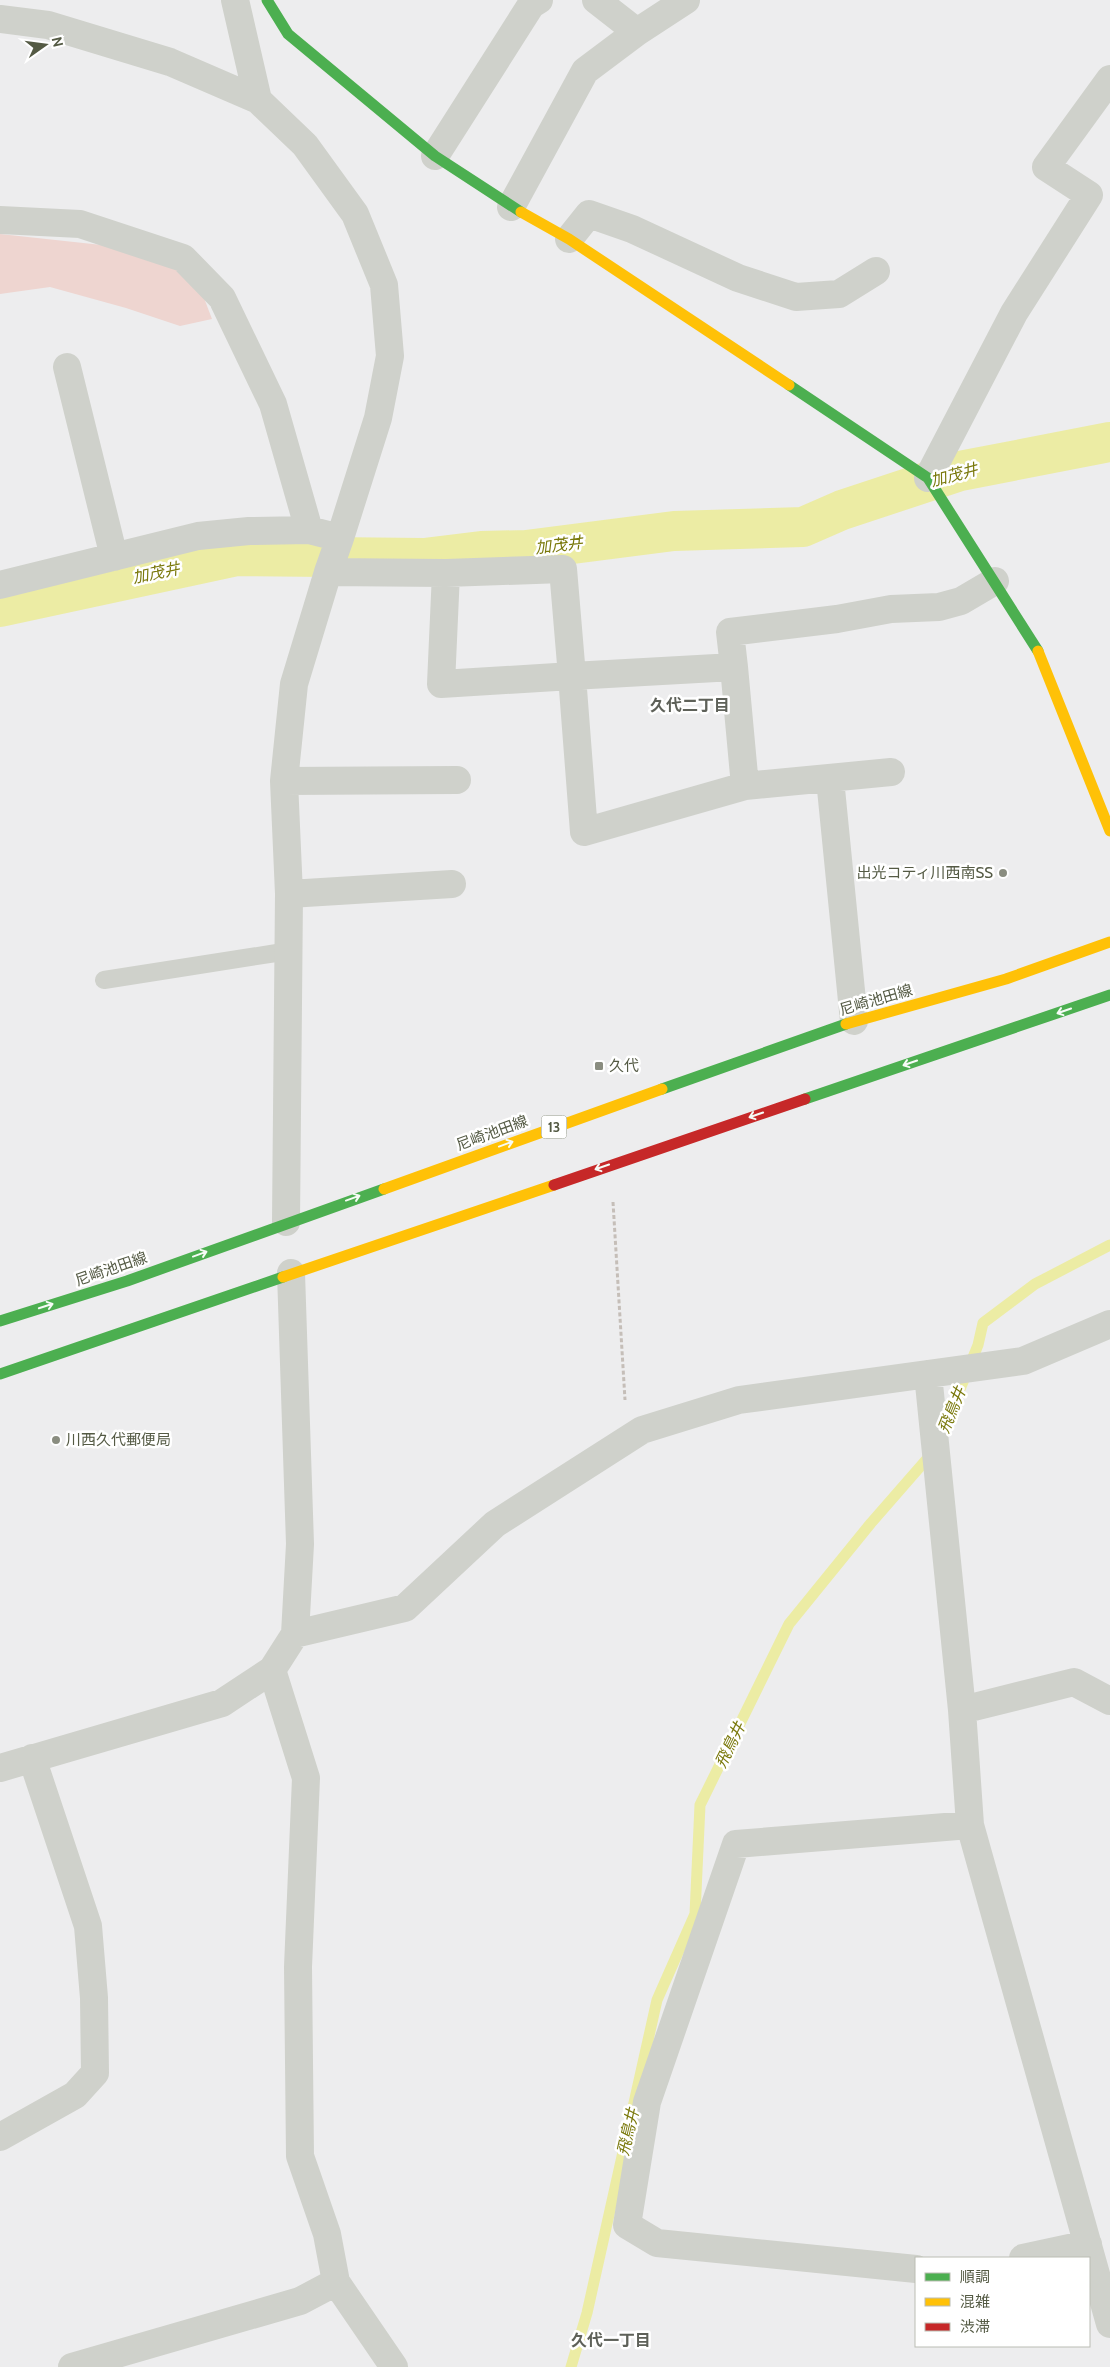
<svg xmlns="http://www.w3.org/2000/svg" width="1110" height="2367" font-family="Cabin,'Noto Sans JP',sans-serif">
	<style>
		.green { fill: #eed5d0 }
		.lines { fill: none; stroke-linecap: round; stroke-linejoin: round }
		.stream { stroke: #ececa4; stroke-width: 11 }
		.canal { stroke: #ececa4; stroke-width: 40 }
		.path { stroke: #c5beb8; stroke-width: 3; stroke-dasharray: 4 2.5; stroke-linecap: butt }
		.lane { stroke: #cfd1cb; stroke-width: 18 }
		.street { stroke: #cfd1cb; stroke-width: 28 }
		.fast { stroke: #4caf50; stroke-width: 11 }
		.slow { stroke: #ffc107; stroke-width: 11 }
		.jam { stroke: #c62828; stroke-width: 11 }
		.oneway { stroke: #f6fbf6 }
		.poi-dot { fill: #8a8d80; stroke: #fff; stroke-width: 2 }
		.labels { text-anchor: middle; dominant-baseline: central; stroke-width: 5; stroke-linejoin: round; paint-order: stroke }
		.shield { fill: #fff; stroke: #878c7c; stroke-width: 1 }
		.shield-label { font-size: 14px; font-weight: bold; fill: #545a44 }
		.poi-label { font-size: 15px; fill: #545a44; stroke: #fff; text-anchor: start }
		.street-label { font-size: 15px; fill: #545a44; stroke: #fff }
		.water-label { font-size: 16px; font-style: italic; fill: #7a790c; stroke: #fff }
		.neighbourhood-label { font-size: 16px; font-weight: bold; fill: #5e6159; stroke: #fff }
	</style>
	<rect width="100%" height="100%" fill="#ededee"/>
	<path class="green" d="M0 234 148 250 177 269 204 298 212 319 180 326 126 308 50 287 0 294Z"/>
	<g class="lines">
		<path class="stream" d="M941 1436 978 1345 983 1323 1035 1284 1110 1245
			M571 2367 587 2313 657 2000 695 1914 700 1805 789 1624 871 1523 933 1452"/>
		<path class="canal" d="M0 607 237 556 424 558 481 551 526 550 674 531 803 527 842 510 960 471 1110 442"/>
		<path class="path" d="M613 1202 625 1400"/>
		<path class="lane" d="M104 980 289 951"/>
		<path class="street" d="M235 0 258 100 305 145 355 214 384 285 390 356 378 418 340 538
			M596 0 637 32 686 0
			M0 19 48 25 170 62 258 100
			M435 156 531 5 539 0
			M511 207 585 71 637 32
			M0 220 80 224 183 258 222 298 273 404 309 530
			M569 239 589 214 632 229 738 278 796 297 839 294 876 271
			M67 367 114 557
			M928 478 1014 313 1089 195 1046 167 1110 79
			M0 585 198 536 249 531 309 530 340 538 328 572 446 573 563 569 572 676 441 684 446 573
			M734 667 745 786 584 832 572 676 734 667 730 632 837 619 891 609 939 607 961 601 995 581
			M830 779 854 1021
			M284 781 457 780
			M745 786 891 772
			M289 894 452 884
			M286 1222 289 894 284 781 294 684 328 572
			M291 1273 300 1544 295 1634 272 1670 306 1778 298 1967 300 2156 327 2234 336 2282 394 2367
			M928 1374 962 1710 970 1825 1110 2324
			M295 1634 405 1608 495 1524 642 1430 739 1400 1023 1361 1110 1324
			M962 1710 1074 1682 1110 1701
			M0 1768 222 1703 272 1670
			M0 2137 75 2095 95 2073 94 1998 88 1926 32 1758
			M1023 2258 1088 2244
			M916 2269 657 2243 627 2225 647 2102 736 1844 970 1825
			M72 2367 300 2301 336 2282"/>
		<path class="fast" d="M267 0 288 34 435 156 521 212
			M789 385 928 478 1038 651
			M662 1089 846 1024
			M805 1099 1110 995
			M0 1321 127 1281 384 1189
			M0 1374 283 1277"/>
		<path class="slow" d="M521 212 569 239 789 385
			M1038 651 1110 831
			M846 1024 1006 979 1110 942
			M384 1189 662 1089
			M283 1277 554 1185"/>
		<path class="jam" d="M554 1185 805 1099"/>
	</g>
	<defs><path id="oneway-shaft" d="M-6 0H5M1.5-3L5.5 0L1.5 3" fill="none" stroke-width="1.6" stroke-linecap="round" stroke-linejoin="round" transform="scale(1.25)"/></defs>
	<g class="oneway">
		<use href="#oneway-shaft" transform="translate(1064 1011) rotate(161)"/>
		<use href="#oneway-shaft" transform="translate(910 1063) rotate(161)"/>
		<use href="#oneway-shaft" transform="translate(756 1115) rotate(161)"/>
		<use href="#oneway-shaft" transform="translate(506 1144) rotate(-20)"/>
		<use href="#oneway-shaft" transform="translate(602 1167) rotate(161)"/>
		<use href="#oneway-shaft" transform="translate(353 1198) rotate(-20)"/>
		<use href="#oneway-shaft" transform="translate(200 1254) rotate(-20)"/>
		<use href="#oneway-shaft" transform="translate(46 1306) rotate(-18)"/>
	</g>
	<g class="poi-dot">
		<circle cx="1003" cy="873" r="5"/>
		<rect x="594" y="1061" width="10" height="10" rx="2.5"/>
		<circle cx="56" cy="1440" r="5"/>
	</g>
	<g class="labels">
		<rect class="shield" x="541.5" y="1115.5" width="25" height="23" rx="4"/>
		<g class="shield-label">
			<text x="554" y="1127">13</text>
		</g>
		<g class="poi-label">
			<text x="993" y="873" text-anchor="end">出光コティ川西南SS</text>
			<text x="609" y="1066">久代</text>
			<text x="66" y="1440">川西久代郵便局</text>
		</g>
		<g class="street-label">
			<text transform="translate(876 1000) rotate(-16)">尼崎池田線</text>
			<text transform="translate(492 1133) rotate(-20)">尼崎池田線</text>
			<text transform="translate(111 1269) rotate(-19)">尼崎池田線</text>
		</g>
		<g class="water-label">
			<text transform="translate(954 475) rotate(-15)">加茂井</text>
			<text transform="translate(559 545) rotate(-7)">加茂井</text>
			<text transform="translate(156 573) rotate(-12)">加茂井</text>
			<text transform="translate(952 1410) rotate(-68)">飛鳥井</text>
			<text transform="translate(730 1745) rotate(-64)">飛鳥井</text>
			<text transform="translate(628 2132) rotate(-77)">飛鳥井</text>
		</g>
		<g class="neighbourhood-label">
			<text x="690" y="705">久代二丁目</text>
			<text x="611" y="2340">久代一丁目</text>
		</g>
	</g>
	<rect x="915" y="2257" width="175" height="90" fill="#ffffff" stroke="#bbbdb4"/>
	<rect x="925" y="2273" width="25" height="8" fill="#4caf50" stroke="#bbbdb4"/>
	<text x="960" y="2282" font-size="15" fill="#545a44">順調</text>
	<rect x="925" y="2298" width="25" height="8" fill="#ffc107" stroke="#bbbdb4"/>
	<text x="960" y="2307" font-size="15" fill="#545a44">混雑</text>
	<rect x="925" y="2323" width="25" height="8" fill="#c62828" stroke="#bbbdb4"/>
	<text x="960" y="2332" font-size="15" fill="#545a44">渋滞</text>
	<g transform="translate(45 45) rotate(76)" stroke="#ffffff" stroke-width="4" paint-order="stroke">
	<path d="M0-4L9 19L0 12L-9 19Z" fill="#545a44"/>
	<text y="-8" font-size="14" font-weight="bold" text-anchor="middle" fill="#545a44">N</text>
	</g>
</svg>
